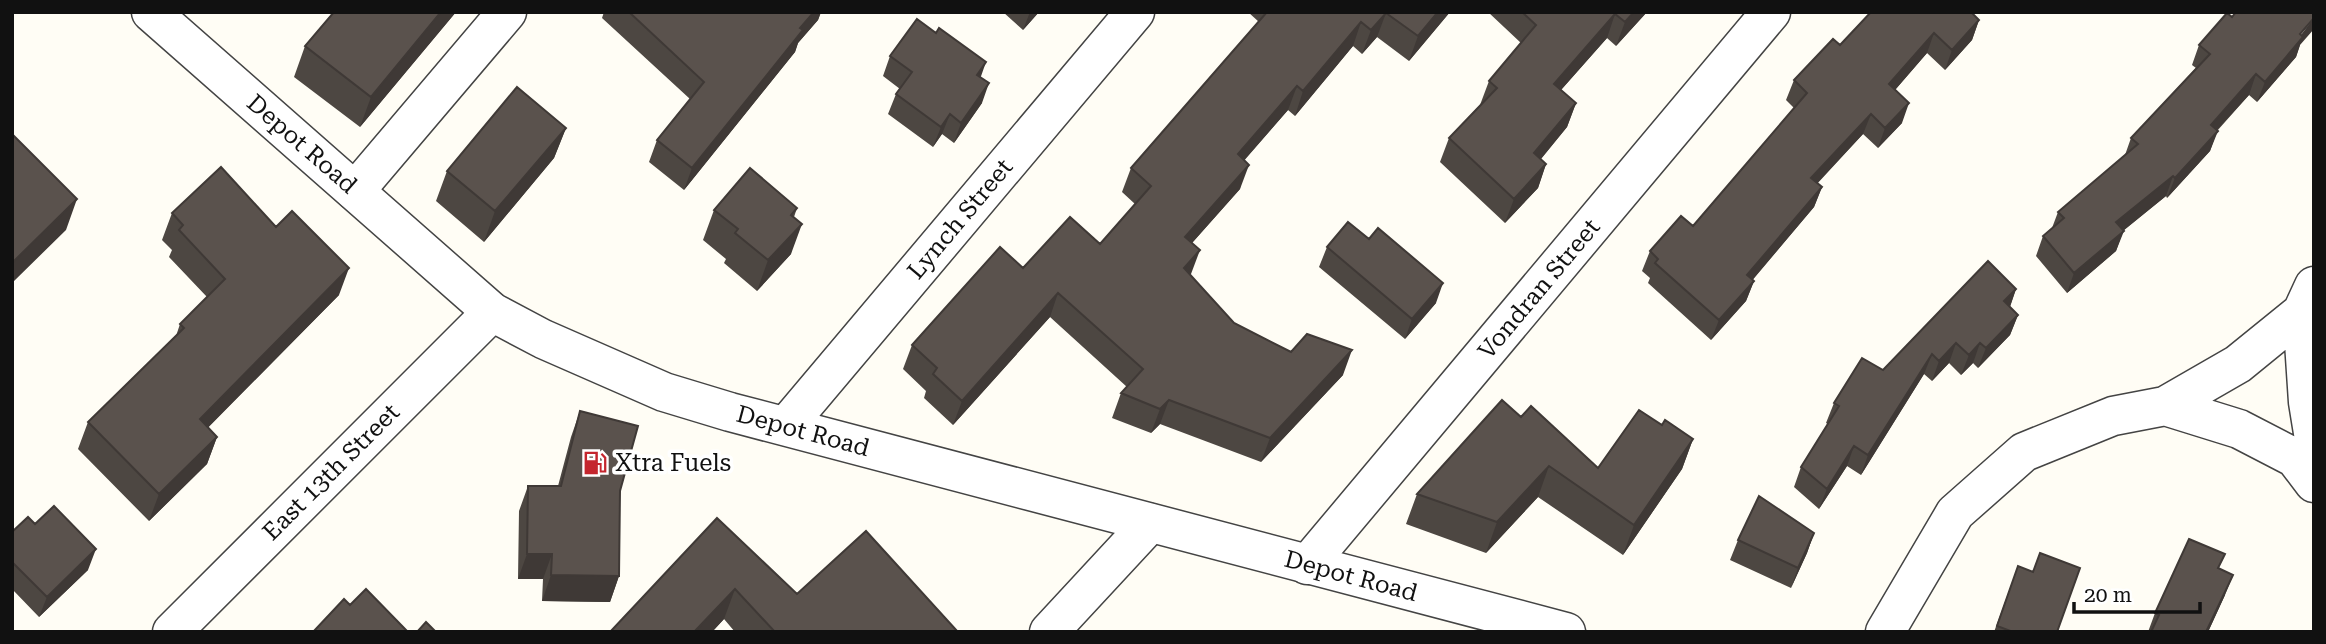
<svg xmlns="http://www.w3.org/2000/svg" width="2326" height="644" font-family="'Roboto Serif',serif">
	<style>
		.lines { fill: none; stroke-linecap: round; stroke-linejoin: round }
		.minor-casing { stroke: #444; stroke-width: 41 }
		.tertiary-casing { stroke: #444; stroke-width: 41 }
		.minor { stroke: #fff; stroke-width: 38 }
		.tertiary { stroke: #fff; stroke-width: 38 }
		.wall { fill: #4d4742 }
		.shaded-wall { fill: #3f3936 }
		.building { fill: #5a524d; stroke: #3f3936; stroke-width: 2 }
		.labels { text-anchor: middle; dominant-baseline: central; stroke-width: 7; stroke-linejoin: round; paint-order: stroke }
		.street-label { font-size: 24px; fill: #111; stroke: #fff }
		.poi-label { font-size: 24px; fill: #111; stroke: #fff; text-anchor: start }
	</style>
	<rect width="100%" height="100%" fill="#fffdf5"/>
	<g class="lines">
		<g class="minor-casing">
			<path id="minor" d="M355 191 507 12
				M2302 312 2308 402 2314 439
				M2165 406 2238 364 2302 312 2314 286
				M786 426 1135 12
				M1307 565 1771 12
				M172 632 492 312
				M1049 632 1150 523
				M1885 632 1955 513 2024 452 2113 416 2165 406 2239 429 2295 458 2314 483"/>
		</g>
		<g class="tertiary-casing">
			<path id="tertiary" d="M151 12 492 312 543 339 664 392 730 412 1566 632"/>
		</g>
		<use href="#minor" class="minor"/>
		<use href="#tertiary" class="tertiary"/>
	</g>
	<path class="wall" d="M456 12 360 127 294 77 305 46Z
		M604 12H821L818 20 798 43 795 52 684 190 649 162 657 140 690 99 602 18Z
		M1003 12H1039L1023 30Z
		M1248 12H1450L1409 61 1377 37 1362 54 1353 46 1295 116 1288 110 1244 160 1240 189 1192 243 1190 275 1234 323 1291 352 1343 375 1261 462 1160 424 1151 433 1112 418 1121 393 1127 387 1050 317 953 425 924 398 926 391 903 369 912 345 1023 268 1100 244 1135 204 1122 192 1131 168 1259 22Z
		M1488 12H1647L1616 46 1607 38 1561 90 1576 103 1567 127 1541 159 1546 164 1538 188 1505 223 1440 162 1449 138 1480 105 1489 81 1521 43Z
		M2232 17 2300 45 2296 57 2257 102 2249 95 2217 131 2210 151 2167 198 2166 196 2123 231 2116 251 2067 293 2036 256 2043 236 2052 228 2058 212 2125 155 2131 138 2196 68 2192 65 2199 45Z
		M1979 20 1972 40 1945 70 1927 53 1895 90 1902 123 1878 148 1863 134 1817 183 1822 187 1814 207 1752 280 1754 281 1746 301 1711 340 1648 283 1650 278 1642 271 1650 251 1693 226 1794 108 1786 100 1794 80 1840 45Z
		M890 56 980 78 982 103 954 143 942 134 933 147 888 114 896 94 900 89 883 76Z
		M566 128 554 158 484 242 436 201 447 171Z
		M797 208 794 217 791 254 757 291 724 263 726 259 703 240 714 210Z
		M172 213 276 227 339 295 208 427 217 437 207 464 149 521 78 449 88 422 176 336 180 324 207 297 169 257 172 250 162 240Z
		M1327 247 1436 303 1405 339 1319 267Z
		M2016 289 2010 307 2018 315 2010 335 1978 368 1973 363 1961 375 1949 363 1932 381 1924 374 1861 475 1847 466 1819 509 1794 487 1801 467 1828 424 1826 423 1834 403 1883 370Z
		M580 411 620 491 619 576 610 602 542 601 543 579H518L519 511 528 486H558L571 437Z
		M1521 417 1598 468 1662 425 1693 439 1682 469 1623 555 1538 497 1486 553 1406 524 1417 494Z
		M717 518 797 594 958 632H735L724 619 712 632H610Z
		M35 524 88 570 39 617 12 589V532Z
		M1814 533 1807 553 1791 588 1730 560 1738 540Z
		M2018 566 2057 632H1994Z
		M2220 569 2225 595 2208 632H2148L2155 613Z"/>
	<path class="shaded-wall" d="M441 12H456L360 127 371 97Z
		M814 12H821L818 20 798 43 795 52 684 190 692 168 800 28Z
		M1030 12H1039L1023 30Z
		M1438 12H1450L1409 61 1418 36Z
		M1634 12H1647L1616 46 1625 22Z
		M1386 13 1377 37 1362 54 1371 30Z
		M1615 14 1607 38 1545 108 1554 84Z
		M2314 18V29L2300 45 2296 57 2257 102 2265 82Z
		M1979 20 1972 40 1945 70 1952 50Z
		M1361 22 1353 46 1295 116 1303 91Z
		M1934 33 1927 53 1882 105 1889 84Z
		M986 62 979 82 977 75Z
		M2256 74 2249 95 2203 145 2211 125Z
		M989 83 982 103 954 143 961 123Z
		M1297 86 1288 110 1229 178 1238 154Z
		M1576 103 1567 127 1526 177 1534 153Z
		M1909 103 1902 123 1878 148 1885 128Z
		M950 114 942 134 933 147 941 127Z
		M1871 114 1863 134 1804 198 1811 178Z
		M566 128 554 158 484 242 495 211Z
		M2218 131 2210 151 2167 198 2175 178Z
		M1546 164 1538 188 1505 223 1514 199Z
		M1249 165 1240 189 1176 261 1185 237Z
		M2173 176 2166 196 2109 242 2116 222Z
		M1822 187 1814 207 1740 295 1747 275Z
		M77 199 66 230 12 283V263Z
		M802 224 791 254 757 291 768 260Z
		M2124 231 2116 251 2067 293 2074 273Z
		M1200 250 1191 274 1175 292 1184 268Z
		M349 268 339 295 190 446 200 419Z
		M1754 281 1746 301 1711 340 1719 320Z
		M1443 283 1436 303 1405 339 1412 319Z
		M2016 289 2009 309 2004 301Z
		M1058 293 1050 317 953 425 962 401Z
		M2018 315 2010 335 1978 368 1986 348Z
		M1956 343 1949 363 1932 381 1939 361Z
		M1980 343 1973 363 1961 375 1969 355Z
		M1352 350 1343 375 1261 462 1270 438Z
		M1932 354 1924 374 1861 475 1868 455Z
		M1169 400 1160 424 1151 433 1160 409Z
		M217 437 207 464 149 521 159 494Z
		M1693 439 1682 469 1623 555 1634 525Z
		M1854 446 1847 466 1819 509 1827 489Z
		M1549 466 1538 497 1486 553 1497 522Z
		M1814 533 1807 553 1791 588 1798 568Z
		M96 549 88 570 39 617 47 597Z
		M527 554H552L543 579H518Z
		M551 575 619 576 610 602 542 601Z
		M2233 575 2225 595 2208 632H2206Z
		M735 589 724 619 712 632H694Z"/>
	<path class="building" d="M334 12H441L371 97 305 46Z
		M629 12H814L800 28 803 30 692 168 657 140 704 82Z
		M1267 12H1438L1418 36 1386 13 1371 30 1361 22 1303 91 1297 86 1238 154 1249 165 1185 237 1200 250 1184 268 1234 323 1291 352 1307 334 1352 350 1270 438 1169 400 1160 409 1121 393 1143 369 1058 293 962 401 933 374 937 368 912 345 1000 247 1023 268 1070 217 1100 244 1151 186 1131 168Z
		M1522 12H1634L1625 22 1615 14 1554 84 1576 103 1534 153 1546 164 1514 199 1449 138 1497 88 1489 81 1536 25Z
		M1871 12H1971L1979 20 1952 50 1934 33 1889 84 1909 103 1885 128 1871 114 1811 178 1822 187 1747 275 1754 281 1719 320 1655 263 1658 259 1650 251 1681 216 1693 226 1807 93 1794 80 1833 39 1840 45Z
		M2236 12H2314V18L2300 34 2303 37 2265 82 2256 74 2211 125 2218 131 2175 178 2173 176 2116 222 2124 231 2074 273 2043 236 2064 218 2058 212 2138 144 2131 138 2210 54 2199 45 2227 13 2232 17Z
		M917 19 936 33 939 28 986 62 977 75 989 83 961 123 950 114 941 127 896 94 912 72 890 56Z
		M517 87 566 128 495 211 447 171Z
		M12 134 77 199 12 263Z
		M221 167 276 227 292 211 349 268 200 419 217 437 159 494 88 422 184 328 180 324 225 279 179 230 183 225 172 213Z
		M750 168 797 208 791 215 802 224 768 260 735 233 738 229 714 210Z
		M1348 222 1369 239 1378 228 1443 283 1412 319 1327 247Z
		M1988 261 2016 289 2004 301 2018 315 1986 348 1980 343 1969 355 1956 343 1939 361 1932 354 1868 455 1854 446 1827 489 1801 467 1839 406 1834 403 1862 358 1883 370Z
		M1502 400 1521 417 1531 406 1598 468 1639 410 1662 425 1665 420 1693 439 1634 525 1549 466 1497 522 1417 494Z
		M580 411 638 426 620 491 619 576 551 575 552 554H527L528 486H561Z
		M1759 496 1814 533 1798 568 1738 540Z
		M54 506 96 549 47 597 12 562V532L28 517 35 524Z
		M717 518 797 594 866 531 958 632H775L735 589 694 632H610Z
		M2189 539 2225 554 2218 568 2233 575 2206 632H2151L2159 615 2155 613Z
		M2040 553 2080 568 2057 632H2013L1997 626 2018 566 2033 572Z
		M366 589 408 632H313L344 599 350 605Z
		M426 622 436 632H417Z"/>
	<defs>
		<g id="fuel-bare" transform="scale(1.89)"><path d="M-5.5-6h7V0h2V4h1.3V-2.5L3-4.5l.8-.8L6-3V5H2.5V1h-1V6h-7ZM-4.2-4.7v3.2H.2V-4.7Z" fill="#c4262e" stroke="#fff" stroke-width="2.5" paint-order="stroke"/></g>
	</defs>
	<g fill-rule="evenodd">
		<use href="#fuel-bare" x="595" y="463"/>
	</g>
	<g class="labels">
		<g class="street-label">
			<text transform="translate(302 144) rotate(41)">Depot Road</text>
			<text transform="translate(960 219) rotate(-50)">Lynch Street</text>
			<text transform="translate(1539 289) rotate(-50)">Vondran Street</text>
			<text transform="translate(803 431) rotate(15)">Depot Road</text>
			<text transform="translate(331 472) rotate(-45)">East 13th Street</text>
			<text transform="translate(1351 576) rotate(15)">Depot Road</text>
		</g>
		<g class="poi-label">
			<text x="615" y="463">Xtra Fuels</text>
		</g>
	</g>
	<rect width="2326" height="644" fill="none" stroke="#111111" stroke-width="28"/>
	<path d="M2074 602v10h126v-10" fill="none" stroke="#111111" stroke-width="3.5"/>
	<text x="2084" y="602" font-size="21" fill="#111111" stroke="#ffffff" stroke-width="5" paint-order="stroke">20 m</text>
</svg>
